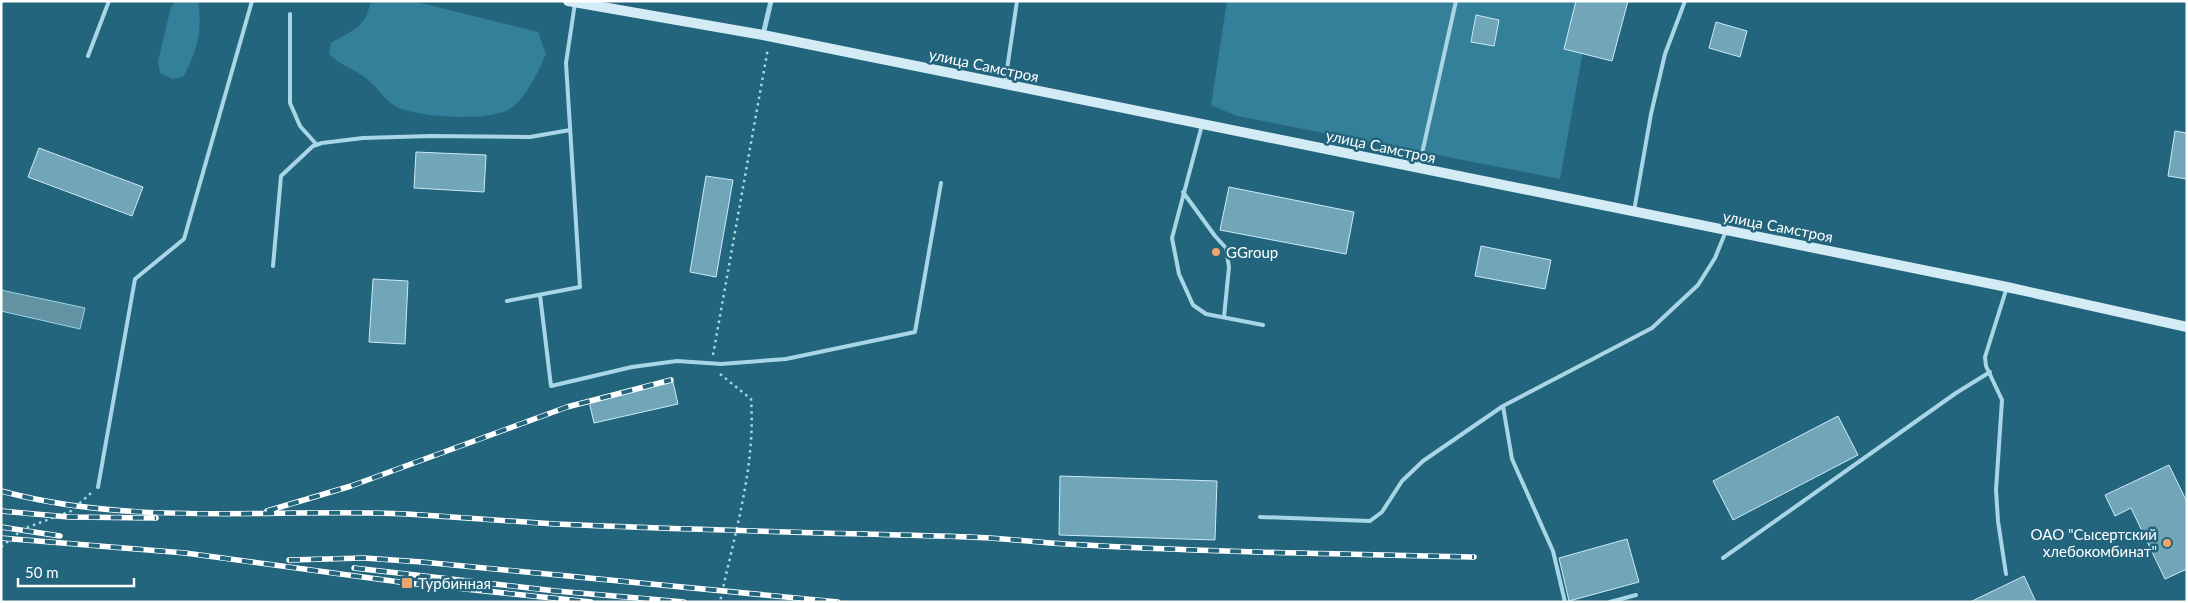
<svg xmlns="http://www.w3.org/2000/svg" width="2188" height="603" font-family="Lato,sans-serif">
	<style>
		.green { fill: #347f99 }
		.water { fill: #6392a3; stroke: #9cd5e7 }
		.building { fill: #71a6b8; stroke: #cbeaf5 }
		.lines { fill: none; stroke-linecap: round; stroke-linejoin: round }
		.path { stroke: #a8d6e6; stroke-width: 2.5; stroke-dasharray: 2.5 4; stroke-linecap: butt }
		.lane { stroke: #a8d6e6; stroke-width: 4 }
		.street { stroke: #a8d6e6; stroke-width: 5 }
		.secondary { stroke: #d2ebf5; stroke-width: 10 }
		.rail-casing { stroke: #fff; stroke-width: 5.5 }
		.rail { stroke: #23657d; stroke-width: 4; stroke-dasharray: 11; stroke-linecap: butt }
		.poi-dot { fill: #f0a36b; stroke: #23657d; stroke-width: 2 }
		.labels { text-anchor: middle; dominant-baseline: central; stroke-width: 5; stroke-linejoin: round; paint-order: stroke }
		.street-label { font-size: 15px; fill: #fff; stroke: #23657d }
		.poi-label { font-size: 15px; fill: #fff; stroke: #23657d; text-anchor: start }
	</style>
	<rect width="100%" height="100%" fill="#23657d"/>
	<path class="green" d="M176 1H198C203 31 197 51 183 77L172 79 160 73 158 61 171 7Z
		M376 1H413L538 32 546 54C538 72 527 97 511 108 491 122 416 118 395 106 386 101 376 86 367 79 355 69 340 66 329 54L331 43C351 31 365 28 370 4Z
		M1227 1H1592L1560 179 1237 116 1211 105Z"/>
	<path class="water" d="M1 290 85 308 80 329 1 311Z"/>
	<path class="building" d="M1576 1H1628L1612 61 1564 49Z
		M1476 15 1499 20 1494 46 1471 42Z
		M1716 22 1747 31 1740 57 1709 48Z
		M2175 131 2187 133V179L2168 176Z
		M39 148 143 187 132 216 28 177Z
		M416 152 486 155 484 192 414 188Z
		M706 176 733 180 716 277 690 272Z
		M1229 187 1354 212 1346 254 1220 230Z
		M1481 246 1551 260 1545 289 1475 276Z
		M373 279 408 281 405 344 369 342Z
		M673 382 678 404 594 423 589 401Z
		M1838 416 1858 455 1733 520 1713 481Z
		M2169 465 2187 502V569L2165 579 2131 508 2115 516 2105 495Z
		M1060 476 1217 481 1215 540 1059 535Z
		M1627 539 1639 582 1569 601 1559 558Z
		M2024 576 2036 602H1970Z"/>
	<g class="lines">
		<path class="path" d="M713 355 768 48
			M720 374 751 399C756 467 734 535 720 602
			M1 547 23 529 71 511 91 493"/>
		<path class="lane" d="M290 14V103L300 126 317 145
			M88 56 109 1
			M1005 83 1017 1
			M1202 125 1172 238 1179 274 1193 305 1206 314 1263 325
			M1419 167 1456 1
			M1183 192 1215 236 1226 248 1229 267 1224 317
			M1634 211 1651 114 1665 54 1685 1
			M273 266 281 176 313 146 322 143 363 138 430 136 530 137 570 130
			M540 295 551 386 632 367 677 361 721 364 786 359 915 332 941 183
			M507 301 580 287 566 63 575 3
			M1503 406 1512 459 1553 551 1565 602
			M98 487 135 279 184 239 252 1
			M1260 517 1370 521 1382 512 1402 481 1423 461 1503 406 1652 328 1698 285 1715 258 1726 231
			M1723 558 1956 393 1990 372
			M2006 574 1998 521 1996 490 2002 400 1986 366 1985 357 2007 287
			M1610 602 1636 595"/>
		<path class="street" d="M763 35 771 1"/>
		<path class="secondary" d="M568 1 763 35 2007 287 2187 327"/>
		<g class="rail-casing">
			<path id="rail" d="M1 491C134 527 272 508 407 514 456 517 506 521 555 524 693 530 832 533 970 537 1002 538 1034 542 1066 544 1202 552 1338 554 1474 557
				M1 511 69 517 156 518
				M267 511 351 486 567 407 671 380
				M1 527 60 536
				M1 538 185 553 407 583 591 602
				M289 560 364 558 422 562 838 602
				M354 568 556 591 684 602"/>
		</g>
		<use href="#rail" class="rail"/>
	</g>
	<g class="poi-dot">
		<circle cx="1216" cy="252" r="5"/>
		<circle cx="2167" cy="543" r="5"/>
		<rect x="401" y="577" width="12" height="12" rx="2.5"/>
	</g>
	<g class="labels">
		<g class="street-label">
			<text transform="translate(984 65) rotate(12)">улица Самстроя</text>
			<text transform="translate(1381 146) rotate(12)">улица Самстроя</text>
			<text transform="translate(1778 226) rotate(11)">улица Самстроя</text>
		</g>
		<g class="poi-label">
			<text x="1226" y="252">GGroup</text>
			<text x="2157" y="534" text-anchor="end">ОАО "Сысертский<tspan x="2157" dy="17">хлебокомбинат"</tspan></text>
			<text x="418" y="583">Турбинная</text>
		</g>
	</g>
	<rect width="2188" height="603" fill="none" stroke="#ffffff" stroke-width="5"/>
	<path d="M18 578v8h116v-8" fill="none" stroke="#ffffff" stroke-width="2.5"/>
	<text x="25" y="578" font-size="15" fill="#ffffff" stroke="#23657d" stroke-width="4" paint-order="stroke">50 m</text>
</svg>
